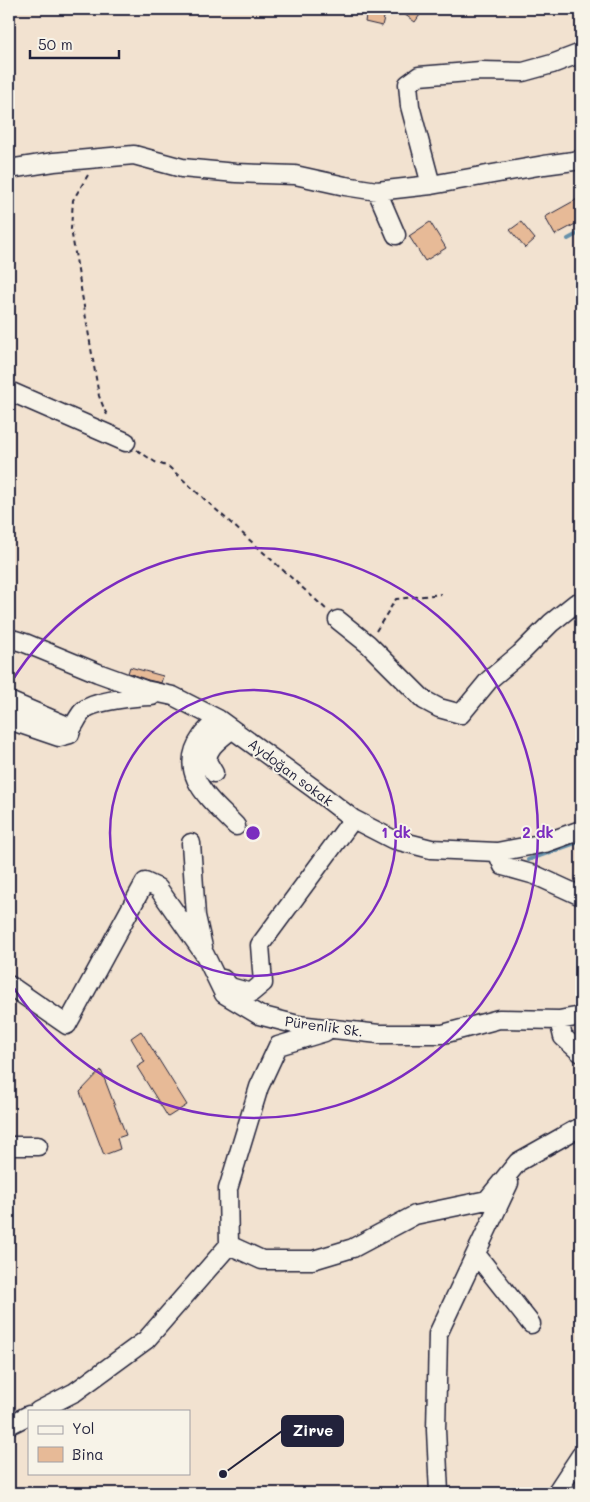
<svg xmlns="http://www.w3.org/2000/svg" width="590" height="1502" font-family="Mali,sans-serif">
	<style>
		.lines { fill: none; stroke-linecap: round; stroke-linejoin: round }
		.stream { stroke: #6691aa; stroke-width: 4 }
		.building { fill: #e7ba97; stroke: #22223b }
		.minor-casing { stroke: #22223b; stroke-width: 21 }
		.path { stroke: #22223b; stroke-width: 2; stroke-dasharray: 5 4; stroke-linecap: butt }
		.minor { stroke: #f7f3e8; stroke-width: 18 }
		.ring { fill: none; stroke: #7b2cbf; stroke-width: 2.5 }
		.labels { text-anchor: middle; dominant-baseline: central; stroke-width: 4; stroke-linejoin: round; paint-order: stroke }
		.street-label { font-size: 14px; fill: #22223b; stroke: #f7f3e8 }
		.centre { fill: #7b2cbf; stroke: #f7f3e8; stroke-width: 2.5 }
		.ring-label { font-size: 15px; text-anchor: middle; font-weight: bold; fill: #7b2cbf; stroke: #f7f3e8; stroke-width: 4; stroke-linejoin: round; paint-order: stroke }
		.leader { fill: none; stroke: #22223b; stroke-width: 2 }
		.callout-dot { fill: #22223b; stroke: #f7f3e8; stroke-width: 2 }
		.callout { fill: #22223b; stroke: #22223b; stroke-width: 2 }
		.callout-label { font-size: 15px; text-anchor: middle; font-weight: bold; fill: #fff }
	</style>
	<rect width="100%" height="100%" fill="#f2e2d0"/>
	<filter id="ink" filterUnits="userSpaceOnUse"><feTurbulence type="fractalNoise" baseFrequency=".02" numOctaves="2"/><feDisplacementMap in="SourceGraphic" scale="10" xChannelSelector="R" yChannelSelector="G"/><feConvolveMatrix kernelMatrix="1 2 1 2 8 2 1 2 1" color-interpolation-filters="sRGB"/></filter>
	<g filter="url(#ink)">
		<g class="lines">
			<path class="stream" d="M568 239 581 232
				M528 860 581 841"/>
		</g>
		<path class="building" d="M367 9H386L382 26 365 22Z
			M397 9H424L415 22Z
			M581 197V221L555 235 545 217Z
			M430 222 446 248 425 261 409 236Z
			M521 222 535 239 525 248 510 230Z
			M130 667 163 676 161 683 148 680 128 673Z
			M141 1031 187 1105 168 1117 137 1067 145 1062 131 1038Z
			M101 1070 126 1135 117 1138 120 1149 104 1155 80 1092Z"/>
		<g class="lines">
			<g class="minor-casing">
				<path id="minor" d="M9 169 54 162 134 155 182 168 236 173 295 175 345 186 377 191 431 185 544 165 581 160
					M431 185 410 106 408 84 419 76 481 71 523 72 552 64 581 53
					M377 191 396 235
					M9 391 126 442
					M338 620 368 644 424 700 439 708 461 714 489 680 520 654 551 623 576 603 581 602
					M9 638 25 643 98 673 145 690 173 696 218 719 313 788 353 819 392 839 431 849 497 852 545 843 581 830
					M9 701 72 728C76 722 79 715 83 711 92 701 138 696 152 696
					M218 719C213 724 206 730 202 736 175 774 211 800 236 826
					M9 720 59 737 70 734 72 728
					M214 773C212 770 210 766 208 763 204 748 223 737 232 729
					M191 843 196 916 203 947
					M497 852 503 866 535 875 581 896
					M223 979 230 987 251 993 263 983 260 945 353 819
					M9 985 67 1025 145 882 158 888 205 955 224 994 259 1015 298 1025 379 1034H443L499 1019 559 1020 581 1016
					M559 1020 563 1037 581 1053
					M9 1146H38
					M229 1245 262 1260H313L353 1248 415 1215 487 1200 518 1162 573 1131 581 1127
					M476 1254 531 1324
					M38 1411 75 1392 146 1340 229 1245 228 1189 259 1087 278 1046 325 1032
					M9 1425 29 1415
					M439 1493 436 1430 438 1334 509 1183
					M556 1493 581 1455"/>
			</g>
			<path class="path" d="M88 175 73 200 71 229 99 396 105 411 109 418
				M137 450 155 462 169 467 327 610
				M376 631 396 599 441 594"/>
			<use href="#minor" class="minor"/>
		</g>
	</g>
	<g class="ring">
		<circle cx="253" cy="833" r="143"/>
		<path d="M10 684A285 285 0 1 1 10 982"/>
	</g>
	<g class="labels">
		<g class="street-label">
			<text transform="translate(291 772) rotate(37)">Aydoğan sokak</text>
			<text transform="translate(324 1026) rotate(8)">Pürenlik Sk.</text>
		</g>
	</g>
	<circle cx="253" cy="833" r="8" class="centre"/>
	<g class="ring-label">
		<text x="396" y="838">1 dk</text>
		<text x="538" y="838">2 dk</text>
	</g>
	<path class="leader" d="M223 1474L282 1431"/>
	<circle class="callout-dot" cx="223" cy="1474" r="5"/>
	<rect class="callout" x="282" y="1416" width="61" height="30" rx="5"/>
	<g class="callout-label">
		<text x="313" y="1436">Zirve</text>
	</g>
	<rect width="590" height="1502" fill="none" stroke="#f7f3e8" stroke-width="30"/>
	<rect x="15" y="15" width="560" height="1472" fill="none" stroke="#22223b" stroke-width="2" filter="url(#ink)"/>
	<rect x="28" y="1410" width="162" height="65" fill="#f7f3e8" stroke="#a29fa3"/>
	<rect x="38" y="1426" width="25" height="8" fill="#f7f3e8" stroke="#a29fa3"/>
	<text x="72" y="1434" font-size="15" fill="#22223b">Yol</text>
	<rect x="38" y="1447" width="25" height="15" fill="#e7ba97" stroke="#a29fa3"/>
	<text x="72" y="1460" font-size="15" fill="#22223b">Bina</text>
	<path d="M30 50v8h89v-8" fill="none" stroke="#22223b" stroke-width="2.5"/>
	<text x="38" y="50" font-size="15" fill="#22223b" stroke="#f7f3e8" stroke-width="4" paint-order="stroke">50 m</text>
</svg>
